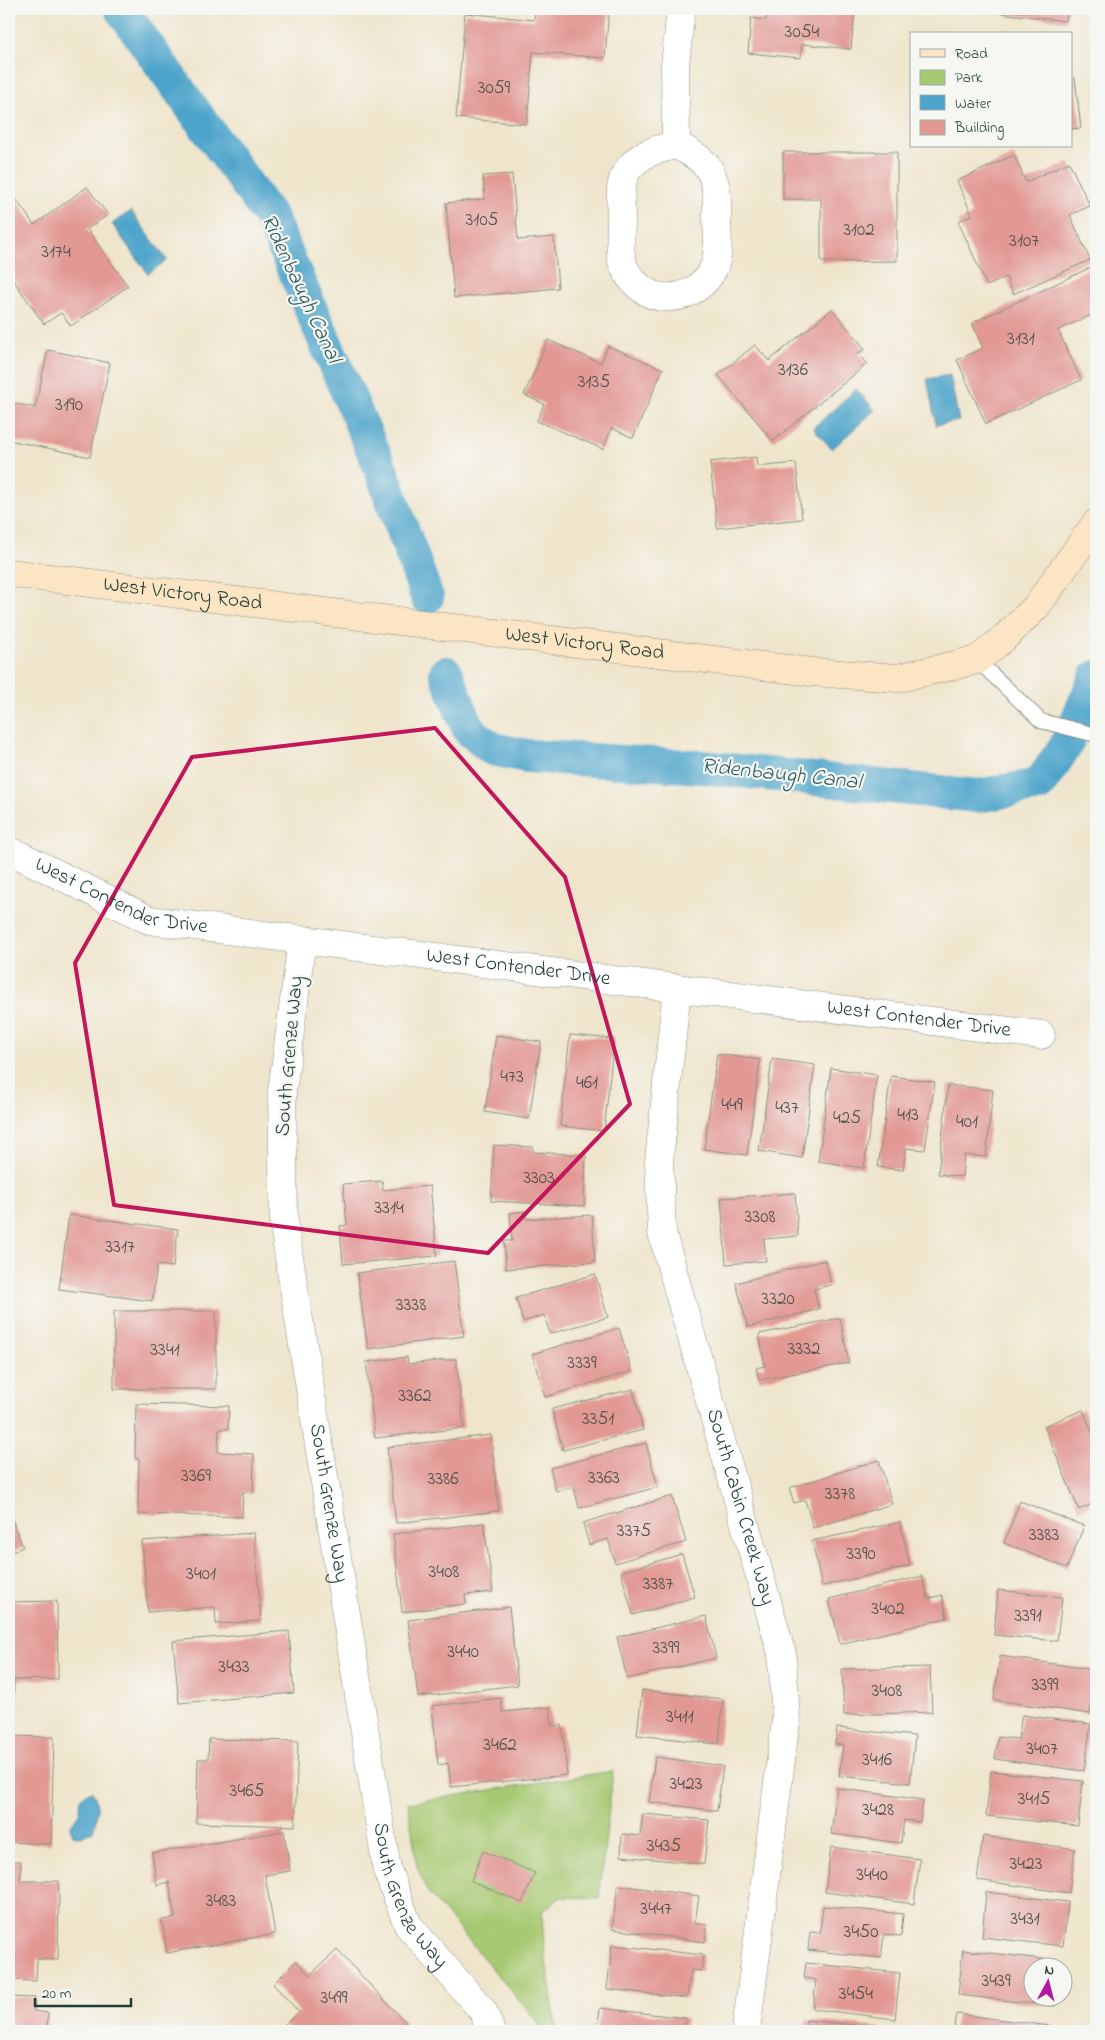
<svg xmlns="http://www.w3.org/2000/svg" width="1105" height="2040" font-family="'Indie Flower',sans-serif">
	<style>
		.green { fill: #a7c972; stroke: #638353 }
		.water { fill: #4ea4cb; stroke: #367080 }
		.lines { fill: none; stroke-linecap: round; stroke-linejoin: round }
		.canal { stroke: #4ea4cb; stroke-width: 34 }
		.building { fill: #e29994 }
		.lane-casing { stroke: #879180; stroke-width: 16 }
		.street-casing { stroke: #879180; stroke-width: 29 }
		.secondary-casing { stroke: #879180; stroke-width: 29 }
		.lane { stroke: #fff; stroke-width: 14 }
		.street { stroke: #fff; stroke-width: 28 }
		.secondary { stroke: #fce5c4; stroke-width: 28 }
		.marked { fill: none; stroke: #c2185b; stroke-width: 4; stroke-linejoin: round }
		.labels { text-anchor: middle; dominant-baseline: central; stroke-width: 4.5; stroke-linejoin: round; paint-order: stroke }
		.number-label { font-size: 19px; fill: #50544c }
		.street-label { font-size: 21px; fill: #1f3d34; stroke: #f6f6f2 }
		.water-label { font-size: 22px; font-style: italic; fill: #2d5c61; stroke: #f6f6f2 }
	</style>
	<rect width="100%" height="100%" fill="#f6f6f2"/>
	<filter id="ink" filterUnits="userSpaceOnUse"><feTurbulence type="fractalNoise" baseFrequency=".02" numOctaves="2"/><feDisplacementMap in="SourceGraphic" scale="10" xChannelSelector="R" yChannelSelector="G"/><feConvolveMatrix kernelMatrix="1 2 1 2 8 2 1 2 1" color-interpolation-filters="sRGB"/></filter>
	<filter id="wash" filterUnits="userSpaceOnUse"><feTurbulence type="fractalNoise" baseFrequency=".0096" numOctaves="4" result="noise"/><feDisplacementMap in="SourceGraphic" scale="20" xChannelSelector="R" yChannelSelector="G"/><feGaussianBlur stdDeviation="1.12" result="paint"/><feColorMatrix in="noise" values="0 0 0 0 0 0 0 0 0 0 0 0 0 0 0 0 0 1.4 0 .05"/><feComposite in="paint" operator="in"/></filter>
	<g filter="url(#wash)">
		<rect width="100%" height="100%" fill="#efe5cc"/>
		<path class="green" d="M613 1771 599 1898 561 1897 542 1911 544 1948 557 2031H545L427 1891 417 1866 408 1803Z"/>
		<path class="water" d="M131 211 167 260 148 274 112 224Z
			M950 375 959 421 936 425 927 379Z
			M856 389 875 410 832 449 813 428Z
			M92 1791C100 1804 97 1817 93 1831L81 1837 73 1835 70 1827C72 1823 77 1817 79 1813 83 1800 75 1797 92 1791Z"/>
		<g class="lines">
			<path class="canal" d="M121 9 271 218 380 467 427 597
				M446 673 469 730 492 749 527 756 702 767 977 796 1039 785 1066 745 1096 677"/>
		</g>
		<g id="blocks">
			<path class="building" d="M535 9H609L605 58 533 52 527 124 456 118 465 13 534 20Z
				M768 9H855L851 49 802 44 801 58 748 53 751 18 766 20Z
				M991 9H1068L1066 21 991 12Z
				M1075 78 1081 128 1071 129V79Z
				M783 152H897V261L821 262V199H783Z
				M1014 155 1026 182 1069 162 1090 206 1070 215 1090 260 1013 294 1006 277 987 286 958 221 972 215 957 181Z
				M512 174 518 240 554 237 558 288 454 298 446 203 485 199 483 176Z
				M87 187 108 215 87 229 128 286 71 326 61 313 44 324 9 274V189L34 225Z
				M1096 265V313L1058 330 1081 380 986 424 957 360 983 348 972 323Z
				M832 309 865 349 858 354 867 364 773 441 718 375 755 345 769 361Z
				M548 340 601 363 608 346 663 369 633 438 612 428 603 449 537 421 544 404 524 395Z
				M48 350 110 363 90 457 9 440V402L35 408Z
				M756 457 757 467 796 463 802 519 717 528 710 462Z
				M496 1035 541 1042 529 1119 485 1112Z
				M570 1035 614 1039 604 1131 560 1126Z
				M717 1054 760 1060 747 1155 704 1149Z
				M772 1059 815 1065 802 1158 759 1151Z
				M831 1068 877 1075 864 1168 818 1161Z
				M891 1076 935 1082 925 1150 906 1148 903 1170 878 1167Z
				M948 1085 993 1090 986 1157 964 1155 962 1177 938 1174Z
				M494 1145 533 1147V1152L586 1155 584 1206 491 1201Z
				M382 1181 383 1190 430 1186 437 1256 343 1264 340 1226 347 1225 343 1184Z
				M795 1193 798 1236 764 1239 766 1261 726 1264 721 1198Z
				M525 1211 526 1219 592 1215 595 1262 506 1269 504 1241H512L510 1213Z
				M69 1215 178 1229 173 1267 157 1265 152 1301 59 1289Z
				M825 1260 831 1285 814 1289 819 1309 748 1327 736 1283Z
				M454 1261 464 1336 368 1349 357 1273Z
				M595 1274 608 1317 550 1334 544 1315 523 1322 516 1298Z
				M114 1311H216V1389H114Z
				M840 1318 849 1363 759 1380 756 1368 765 1366 759 1334Z
				M619 1328 632 1371 545 1397 532 1354Z
				M407 1357 408 1364 456 1359 464 1428 375 1438 366 1362Z
				M633 1389 643 1430 563 1450 552 1409Z
				M136 1404 229 1406 228 1429H219L218 1452 254 1454 253 1493 243 1492 242 1517 138 1514 139 1459 135 1458Z
				M1083 1410 1096 1442V1502L1079 1510 1044 1426Z
				M491 1435 499 1511 396 1523 387 1447Z
				M646 1443 658 1487 579 1508 574 1487 556 1491 550 1468Z
				M879 1460 892 1504 813 1528 805 1500 794 1503 789 1488Z
				M672 1496 686 1542 615 1563 608 1539 589 1545 583 1523Z
				M1020 1501 1084 1526 1067 1568 1004 1543Z
				M9 1513 23 1547 9 1553Z
				M900 1522 910 1566 822 1586 812 1541Z
				M484 1523 493 1592 465 1595 466 1604 402 1612 393 1534Z
				M254 1533 261 1621 216 1624 215 1607 148 1612 142 1541Z
				M682 1554 695 1597 633 1615 621 1572Z
				M922 1576 928 1599 942 1595 947 1618 840 1644 829 1599Z
				M998 1590 1062 1597 1057 1641 994 1635Z
				M57 1601 58 1679 14 1680V1710H9V1602Z
				M509 1607 518 1685 418 1697 408 1620Z
				M706 1616 716 1658 627 1679 617 1637Z
				M289 1631 294 1693 179 1703 173 1641Z
				M1000 1656 1096 1670 1090 1714 994 1700Z
				M930 1667 932 1712 844 1715 842 1669Z
				M642 1690 723 1699 719 1744 637 1735Z
				M501 1698 502 1712 550 1707 552 1726 562 1725 567 1775 451 1787 448 1763 438 1765 432 1706Z
				M1022 1715 1091 1724 1084 1771 995 1759 998 1737 1018 1739Z
				M837 1728 915 1736 910 1783 839 1776 843 1745 835 1744Z
				M9 1736 54 1737 51 1844 9 1842Z
				M209 1739 298 1741 295 1826 196 1823 198 1759H208Z
				M655 1757 723 1766 717 1811 649 1802Z
				M991 1771 1083 1781 1078 1826 986 1816Z
				M837 1788 923 1800 920 1822 904 1820 901 1843 831 1834Z
				M643 1814 709 1820 704 1864 621 1856 622 1834 640 1836Z
				M284 1831 290 1871 265 1875 275 1934 167 1953 162 1920 175 1918 169 1882 157 1885 152 1853Z
				M983 1836 1075 1849 1069 1893 977 1880Z
				M831 1847 920 1859 914 1904 825 1892Z
				M483 1851 535 1873 522 1903 471 1881Z
				M9 1861H21L20 1881H59L58 1960 37 1959 36 1981 9 1980Z
				M618 1885 699 1896 695 1923 707 1924 705 1942 612 1929Z
				M986 1892 1068 1902 1063 1946 982 1937Z
				M823 1906 903 1914 901 1936 884 1934 881 1958 808 1950 810 1932 820 1933Z
				M612 1945 703 1955 701 1971 691 1970 687 1998 607 1989Z
				M337 1950 406 2023 396 2031H291L285 2024 299 2012 273 1984 296 1961 310 1975Z
				M963 1950 1059 1961V1968H1032V1998H1056L1055 2006 958 1995Z
				M806 1963 900 1973 895 2019 813 2009 816 1980 804 1978Z
				M9 1997 35 1998 34 2011 48 2013 47 2031H9Z
				M600 2008 686 2018 684 2031H597Z
				M957 2014 1051 2026 1050 2031H954Z
				M806 2020 881 2028V2031H805Z"/>
		</g>
	</g>
	<g filter="url(#ink)">
		<use href="#blocks" fill-opacity="0" stroke="#879180" stroke-width="1"/>
		<g class="lines">
			<g class="lane-casing">
				<path id="lane" d="M977 660 1041 721 1096 735"/>
			</g>
			<g class="street-casing">
				<g id="street">
					<path d="M676 145C688 151 702 158 709 169 718 185 717 200 717 217 717 230 719 243 717 255 714 281 688 300 662 297 644 295 627 279 622 261 619 249 621 232 621 219 621 203 618 185 627 171 638 154 657 149 676 145Z"/>
					<path d="M676 145 675 65 681 9"/>
					<path id="s1" d="M9 853 17 854 149 920 1041 1035"/>
					<path id="s2" d="M302 940 282 1092 284 1226 387 1870 408 1925 483 2011 491 2031"/>
					<path id="s3" d="M677 988 659 1161 662 1233 782 1654 786 1720 746 2031"/>
				</g>
			</g>
			<g class="secondary-casing">
				<g id="secondary">
					<path id="s4" d="M9 573 812 672 898 678 977 660 1003 639 1036 607 1096 523"/>
				</g>
			</g>
			<use href="#lane" class="lane"/>
			<use href="#street" class="street"/>
			<use href="#secondary" class="secondary"/>
		</g>
	</g>
	<path class="marked" d="M435 728 565 877 630 1104 488 1253 114 1205 75 963 192 757Z"/>
	<g class="labels">
		<g class="number-label">
			<text x="802" y="32">3054</text>
			<text x="494" y="88">3059</text>
			<text x="482" y="220">3105</text>
			<text x="859" y="230">3102</text>
			<text x="1024" y="241">3107</text>
			<text x="56" y="252">3174</text>
			<text x="1021" y="339">3131</text>
			<text x="793" y="370">3136</text>
			<text x="594" y="382">3135</text>
			<text x="69" y="405">3190</text>
			<text x="512" y="1077">473</text>
			<text x="587" y="1083">461</text>
			<text x="732" y="1105">449</text>
			<text x="787" y="1108">437</text>
			<text x="908" y="1115">413</text>
			<text x="847" y="1118">425</text>
			<text x="967" y="1122">401</text>
			<text x="539" y="1178">3303</text>
			<text x="389" y="1208">3314</text>
			<text x="760" y="1217">3308</text>
			<text x="120" y="1247">3317</text>
			<text x="778" y="1299">3320</text>
			<text x="411" y="1305">3338</text>
			<text x="804" y="1349">3332</text>
			<text x="165" y="1350">3341</text>
			<text x="582" y="1363">3339</text>
			<text x="415" y="1396">3362</text>
			<text x="598" y="1419">3351</text>
			<text x="196" y="1476">3369</text>
			<text x="604" y="1478">3363</text>
			<text x="443" y="1479">3386</text>
			<text x="840" y="1494">3378</text>
			<text x="634" y="1531">3375</text>
			<text x="1044" y="1535">3383</text>
			<text x="861" y="1554">3390</text>
			<text x="444" y="1572">3408</text>
			<text x="201" y="1574">3401</text>
			<text x="658" y="1584">3387</text>
			<text x="888" y="1609">3402</text>
			<text x="1028" y="1616">3391</text>
			<text x="666" y="1648">3399</text>
			<text x="463" y="1652">3440</text>
			<text x="234" y="1667">3433</text>
			<text x="1045" y="1685">3399</text>
			<text x="887" y="1691">3408</text>
			<text x="680" y="1717">3411</text>
			<text x="500" y="1745">3462</text>
			<text x="1042" y="1749">3407</text>
			<text x="877" y="1760">3416</text>
			<text x="686" y="1784">3423</text>
			<text x="247" y="1791">3465</text>
			<text x="1034" y="1799">3415</text>
			<text x="878" y="1810">3428</text>
			<text x="664" y="1846">3435</text>
			<text x="1026" y="1864">3423</text>
			<text x="872" y="1875">3440</text>
			<text x="221" y="1901">3483</text>
			<text x="656" y="1909">3447</text>
			<text x="1025" y="1919">3431</text>
			<text x="861" y="1932">3450</text>
			<text x="996" y="1981">3439</text>
			<text x="856" y="1994">3454</text>
			<text x="334" y="1998">3499</text>
		</g>
		<g class="street-label">
			<text stroke="none"><textPath href="#s4" startOffset="175">West Victory Road</textPath></text>
			<text stroke="none"><textPath href="#s4" startOffset="580">West Victory Road</textPath></text>
			<text stroke="none"><textPath href="#s1" startOffset="122">West Contender Drive</textPath></text>
			<text stroke="none"><textPath href="#s1" startOffset="528">West Contender Drive</textPath></text>
			<text stroke="none"><textPath href="#s1" startOffset="932">West Contender Drive</textPath></text>
			<text transform="translate(290 1056) rotate(-85)">South Grenze Way</text>
			<text stroke="none"><textPath href="#s2" startOffset="568">South Grenze Way</textPath></text>
			<text stroke="none"><textPath href="#s3" startOffset="531">South Cabin Creek Way</textPath></text>
			<text stroke="none"><textPath href="#s2" startOffset="972">South Grenze Way</textPath></text>
		</g>
		<g class="water-label">
			<text transform="translate(300 289) rotate(65)">Ridenbaugh Canal</text>
			<text transform="translate(781 775) rotate(6)">Ridenbaugh Canal</text>
		</g>
	</g>
	<rect width="1105" height="2040" fill="none" stroke="#f6f6f2" stroke-width="30"/>
	<rect x="910" y="32" width="162" height="115" fill="#f6f6f2" stroke="#a0aca6"/>
	<rect x="920" y="49" width="25" height="8" fill="#fce5c4" stroke="#a0aca6"/>
	<text x="955" y="58" font-size="15" fill="#1f3d34">Road</text>
	<rect x="920" y="70" width="25" height="15" fill="#a7c972" stroke="#a0aca6"/>
	<text x="955" y="82" font-size="15" fill="#1f3d34">Park</text>
	<rect x="920" y="95" width="25" height="15" fill="#4ea4cb" stroke="#a0aca6"/>
	<text x="955" y="108" font-size="15" fill="#1f3d34">Water</text>
	<rect x="920" y="120" width="25" height="15" fill="#e29994" stroke="#a0aca6"/>
	<text x="955" y="132" font-size="15" fill="#1f3d34">Building</text>
	<g transform="translate(1048 1982) rotate(7)"><circle r="24" fill="#f6f6f2" stroke="#a0aca6"/>
	<path d="M0-4L9 19L0 12L-9 19Z" fill="#b5179e"/>
	<text y="-8" font-size="14" font-weight="bold" text-anchor="middle" fill="#1f3d34">N</text>
	</g>
	<path d="M35 1998v8h96v-8" fill="none" stroke="#1f3d34" stroke-width="2.5"/>
	<text x="42" y="1998" font-size="15" fill="#1f3d34" stroke="#f6f6f2" stroke-width="4" paint-order="stroke">20 m</text>
</svg>
